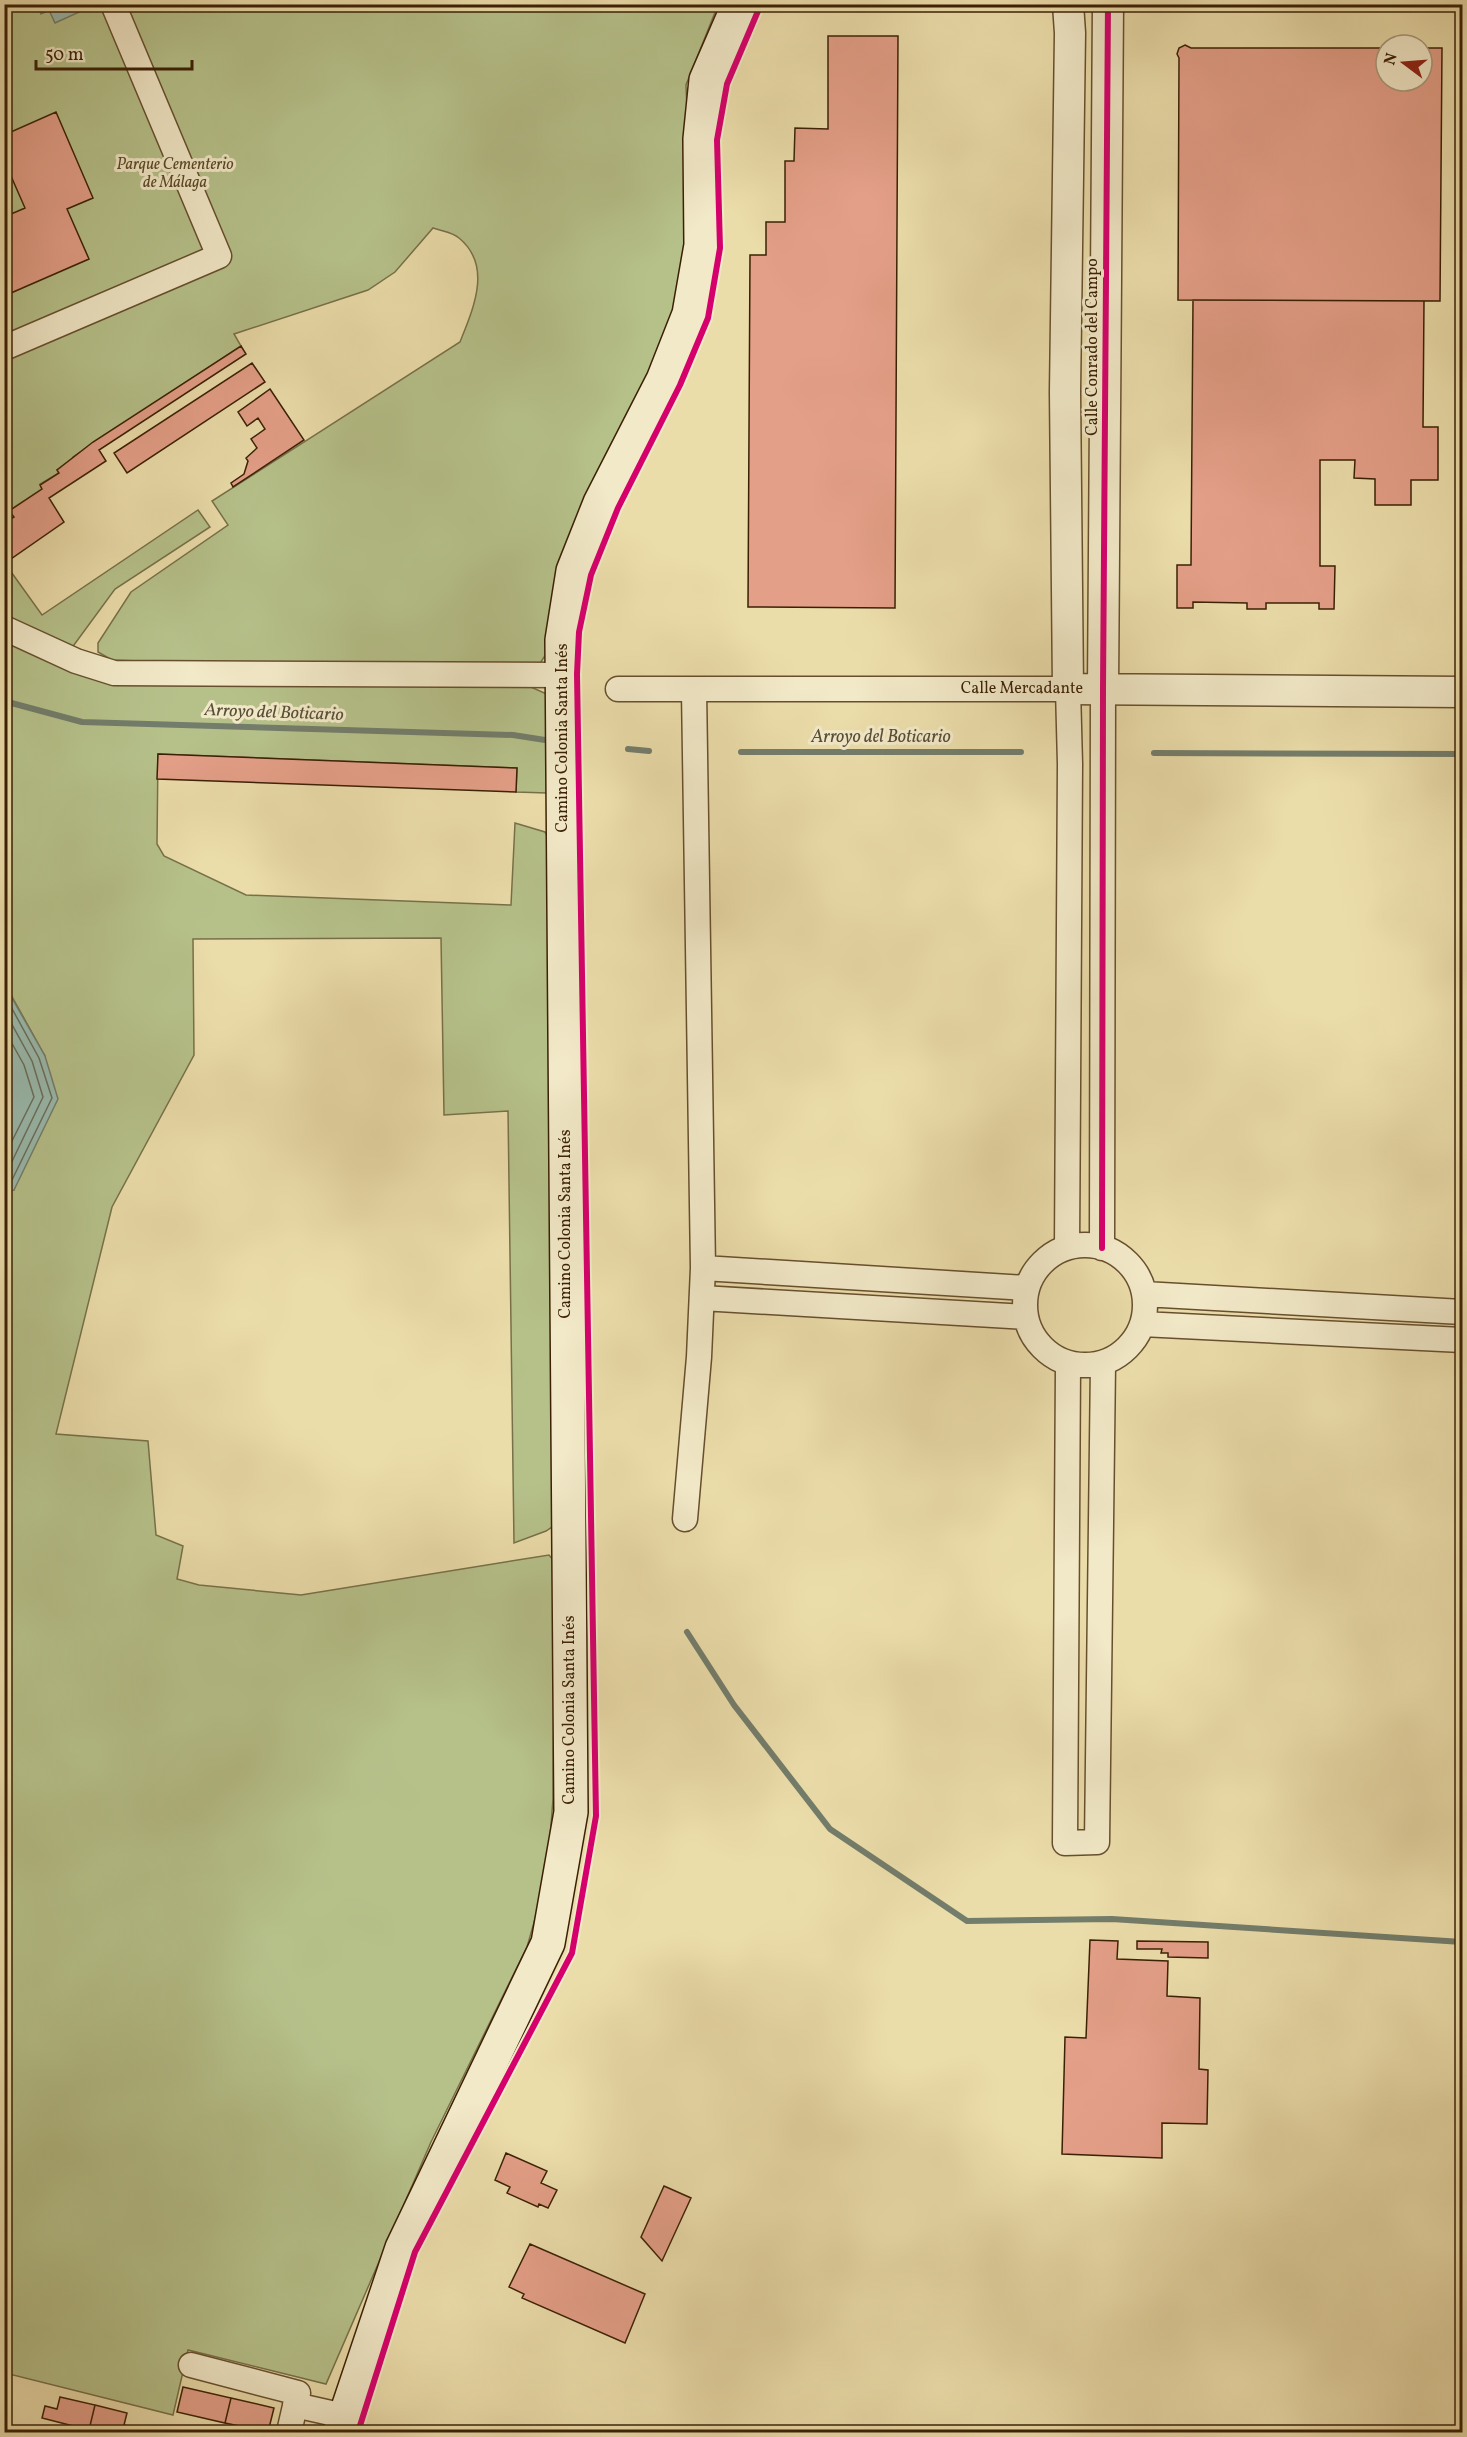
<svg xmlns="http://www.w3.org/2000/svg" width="1467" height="2437" font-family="Vollkorn,serif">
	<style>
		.green { fill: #b6c18a; stroke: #787048; stroke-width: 1.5 }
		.water { fill: #99bbaf; stroke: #737d6b; stroke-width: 1.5 }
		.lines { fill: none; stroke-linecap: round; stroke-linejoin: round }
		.shore { stroke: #6a6e5a; stroke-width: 1.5 }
		.stream { stroke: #737d6b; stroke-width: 6 }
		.building { fill: #e49f88; stroke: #3b2005; stroke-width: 1.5 }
		.minor-casing { stroke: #674f2e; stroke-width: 27 }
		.tertiary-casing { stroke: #674f2e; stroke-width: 33 }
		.secondary-casing { stroke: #3b2005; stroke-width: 36 }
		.minor { stroke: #f2e9c8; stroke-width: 24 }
		.tertiary { stroke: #f2e9c8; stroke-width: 30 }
		.secondary { stroke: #f2e9c8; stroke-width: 33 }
		.cycleway-casing { stroke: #f2e9c8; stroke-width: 10 }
		.cycleway { stroke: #d6006c; stroke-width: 6 }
		.labels { text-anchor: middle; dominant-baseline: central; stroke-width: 6; stroke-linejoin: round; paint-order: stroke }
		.park-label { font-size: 16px; font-style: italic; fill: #5a4826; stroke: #f2e9c8 }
		.street-label { font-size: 16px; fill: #3b2005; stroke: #f2e9c8 }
		.water-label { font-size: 18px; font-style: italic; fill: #574e38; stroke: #f2e9c8 }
	</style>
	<rect width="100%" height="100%" fill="#ebddaa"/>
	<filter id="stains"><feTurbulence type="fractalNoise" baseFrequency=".00333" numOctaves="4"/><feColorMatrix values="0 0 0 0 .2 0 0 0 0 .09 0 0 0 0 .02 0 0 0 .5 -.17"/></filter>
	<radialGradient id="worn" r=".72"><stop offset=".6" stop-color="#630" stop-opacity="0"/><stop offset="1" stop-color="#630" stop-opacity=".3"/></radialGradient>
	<path class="green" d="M5 5H718L686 85 692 235 683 293 548 651 539 665H259L112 660 98 652V643L131 592 228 525 212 501 460 342C473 309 493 266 459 238 453 232 441 231 433 228L395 272 368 290 234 334 241 346 73 457 74 459 57 470 59 473 40 484 42 489 10 510 14 517 5 523Z
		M198 510 210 527 115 589 71 649 5 617 4 562 42 615Z
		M5 640 88 676 531 687 551 696 547 793 516 792 517 768 158 754 157 844 164 856 246 895 511 905 515 823 545 832 552 844 558 1523 546 1531 514 1543 508 1111 444 1115 441 938 193 939 194 1055 112 1207 56 1434 148 1441 156 1535 183 1546 177 1579 199 1585 301 1595 549 1555 555 1562 553 1799 547 1877 527 1947 431 2142 326 2384 188 2350 173 2415 5 2373 4 1193 14 1190 45 1056 5 984Z"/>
	<path class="water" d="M84 5 86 9 55 23 49 10 41 14 39 9 47 5Z
		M4 984 45 1056 58 1099 14 1190 5 1193Z"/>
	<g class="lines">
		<path class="shore" d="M4 994 39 1058 52 1098 10 1184 4 1187
			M4 1010 32 1061 43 1097 4 1178
			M4 1029 24 1065 34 1097 4 1157"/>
		<path class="stream" d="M4 701 82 722 513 735 545 740
			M628 749 649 751
			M741 752H1021
			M1154 753 1462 754
			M687 1632 734 1705 830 1829 967 1921 1112 1919 1462 1942"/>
	</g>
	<path class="building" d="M828 36H898L895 608 748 607 750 255H766V222H785V161H794L795 128 828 129Z
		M1185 45 1191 48H1386V81H1422V48H1442L1440 301 1178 300 1179 58 1177 54 1179 48Z
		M56 112 93 198 67 209 89 259 4 296V217L25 208 4 160V135Z
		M1193 300 1424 301 1423 427H1438V480H1411V505H1375V479L1354 478 1355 460H1320V566H1335L1334 609H1319V603H1266V609H1247V603L1193 602V608H1177V565H1191Z
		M241 346 246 354 99 450 106 461 49 498 64 522 5 563 4 523 14 517 9 511 42 489 40 485 59 473 57 470 93 442Z
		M252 363 265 382 127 473 114 453Z
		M270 389 304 440 233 487 231 483 244 474 248 461 246 458 257 448 251 439 265 429 258 418 247 426 238 412Z
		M158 754 517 768 516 792 157 779Z
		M1090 1940 1118 1941 1117 1959 1168 1961 1167 1996 1200 1998 1199 2069 1208 2070 1207 2124 1162 2123V2158L1062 2154 1065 2037 1086 2038Z
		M1137 1941 1208 1942V1958L1168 1957V1953H1161L1162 1949H1137Z
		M506 2153 547 2171 541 2183 557 2190 548 2208 539 2204 538 2207 507 2193 510 2187 495 2180Z
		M664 2186 691 2198 662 2261 641 2237Z
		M530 2244 645 2294 625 2343 522 2298 524 2294 509 2287Z
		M183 2387 231 2398 225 2423 177 2412Z
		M60 2397 95 2405 89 2430 42 2418 45 2406 57 2409Z
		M231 2398 274 2408 268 2432 225 2423Z
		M95 2405 127 2413 124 2425 136 2428 135 2432H101L89 2430Z"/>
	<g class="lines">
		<g class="minor-casing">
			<path id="minor" d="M4 348 219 256 113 4
				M4 628 76 661 114 673 561 675
				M618 689H1068L1070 764 1067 1247
				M1025 1305a60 60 0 1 1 120 0a60 60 0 1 1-120 0Z
				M1102 1248 1103 689
				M703 1268 1027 1288
				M1144 1294 1462 1312
				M702 1298 1025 1317
				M1142 1324 1462 1340
				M1068 1364 1065 1843 1097 1842 1103 1363
				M685 1519 699 1357 703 1268 694 690
				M191 2365 298 2393 289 2432
				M295 2405 344 2416"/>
		</g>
		<g class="tertiary-casing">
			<path id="tertiary" d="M1068 4 1070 33 1065 392 1068 689 1462 692
				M1103 689 1108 4"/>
		</g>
		<g class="secondary-casing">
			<path id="secondary" d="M340 2432 402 2248 548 1943 571 1812 562 640 573 571 600 503 663 380 689 314 701 245 700 139 706 80 739 4"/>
		</g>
		<use href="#minor" class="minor"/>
		<use href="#tertiary" class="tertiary"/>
		<use href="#secondary" class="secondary"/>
		<g class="cycleway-casing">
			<path id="cycleway" d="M1102 1248 1103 689 1108 4
				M358 2432 415 2252 572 1953 596 1816 577 674 579 632 591 575 618 508 680 385 708 318 720 248 717 140 727 84 761 4"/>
		</g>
		<use href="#cycleway" class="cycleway"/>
	</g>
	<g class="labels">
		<g class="park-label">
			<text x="175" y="165">Parque Cementerio<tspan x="175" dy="18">de Málaga</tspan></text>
		</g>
		<g class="street-label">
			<text transform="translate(1093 347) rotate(-90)">Calle Conrado del Campo</text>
			<text x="1022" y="689">Calle Mercadante</text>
			<text transform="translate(563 738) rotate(-90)">Camino Colonia Santa Inés</text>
			<text transform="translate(566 1224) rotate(-90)">Camino Colonia Santa Inés</text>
			<text transform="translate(570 1710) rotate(-90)">Camino Colonia Santa Inés</text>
		</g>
		<g class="water-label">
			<text transform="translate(274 713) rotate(2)">Arroyo del Boticario</text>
			<text x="881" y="737">Arroyo del Boticario</text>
		</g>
	</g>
	<rect width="1467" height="2437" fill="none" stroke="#ebddaa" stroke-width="24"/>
	<rect x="6" y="6" width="1455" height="2425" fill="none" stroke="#3b2005" stroke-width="3"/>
	<rect x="12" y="12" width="1443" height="2413" fill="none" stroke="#3b2005" stroke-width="1.5"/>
	<g transform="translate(1404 63) rotate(286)"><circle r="28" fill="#f2e9c8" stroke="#a9997a" stroke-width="1.5"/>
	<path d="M0-4.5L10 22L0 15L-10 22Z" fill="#8f2418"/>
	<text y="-9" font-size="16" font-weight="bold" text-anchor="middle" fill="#3b2005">N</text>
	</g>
	<path d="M36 60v9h156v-9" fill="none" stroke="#3b2005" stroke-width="3"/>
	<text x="45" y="60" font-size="18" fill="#3b2005" stroke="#f2e9c8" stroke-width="4.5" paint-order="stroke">50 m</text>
	<rect width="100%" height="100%" filter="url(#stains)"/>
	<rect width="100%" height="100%" fill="url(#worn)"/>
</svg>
